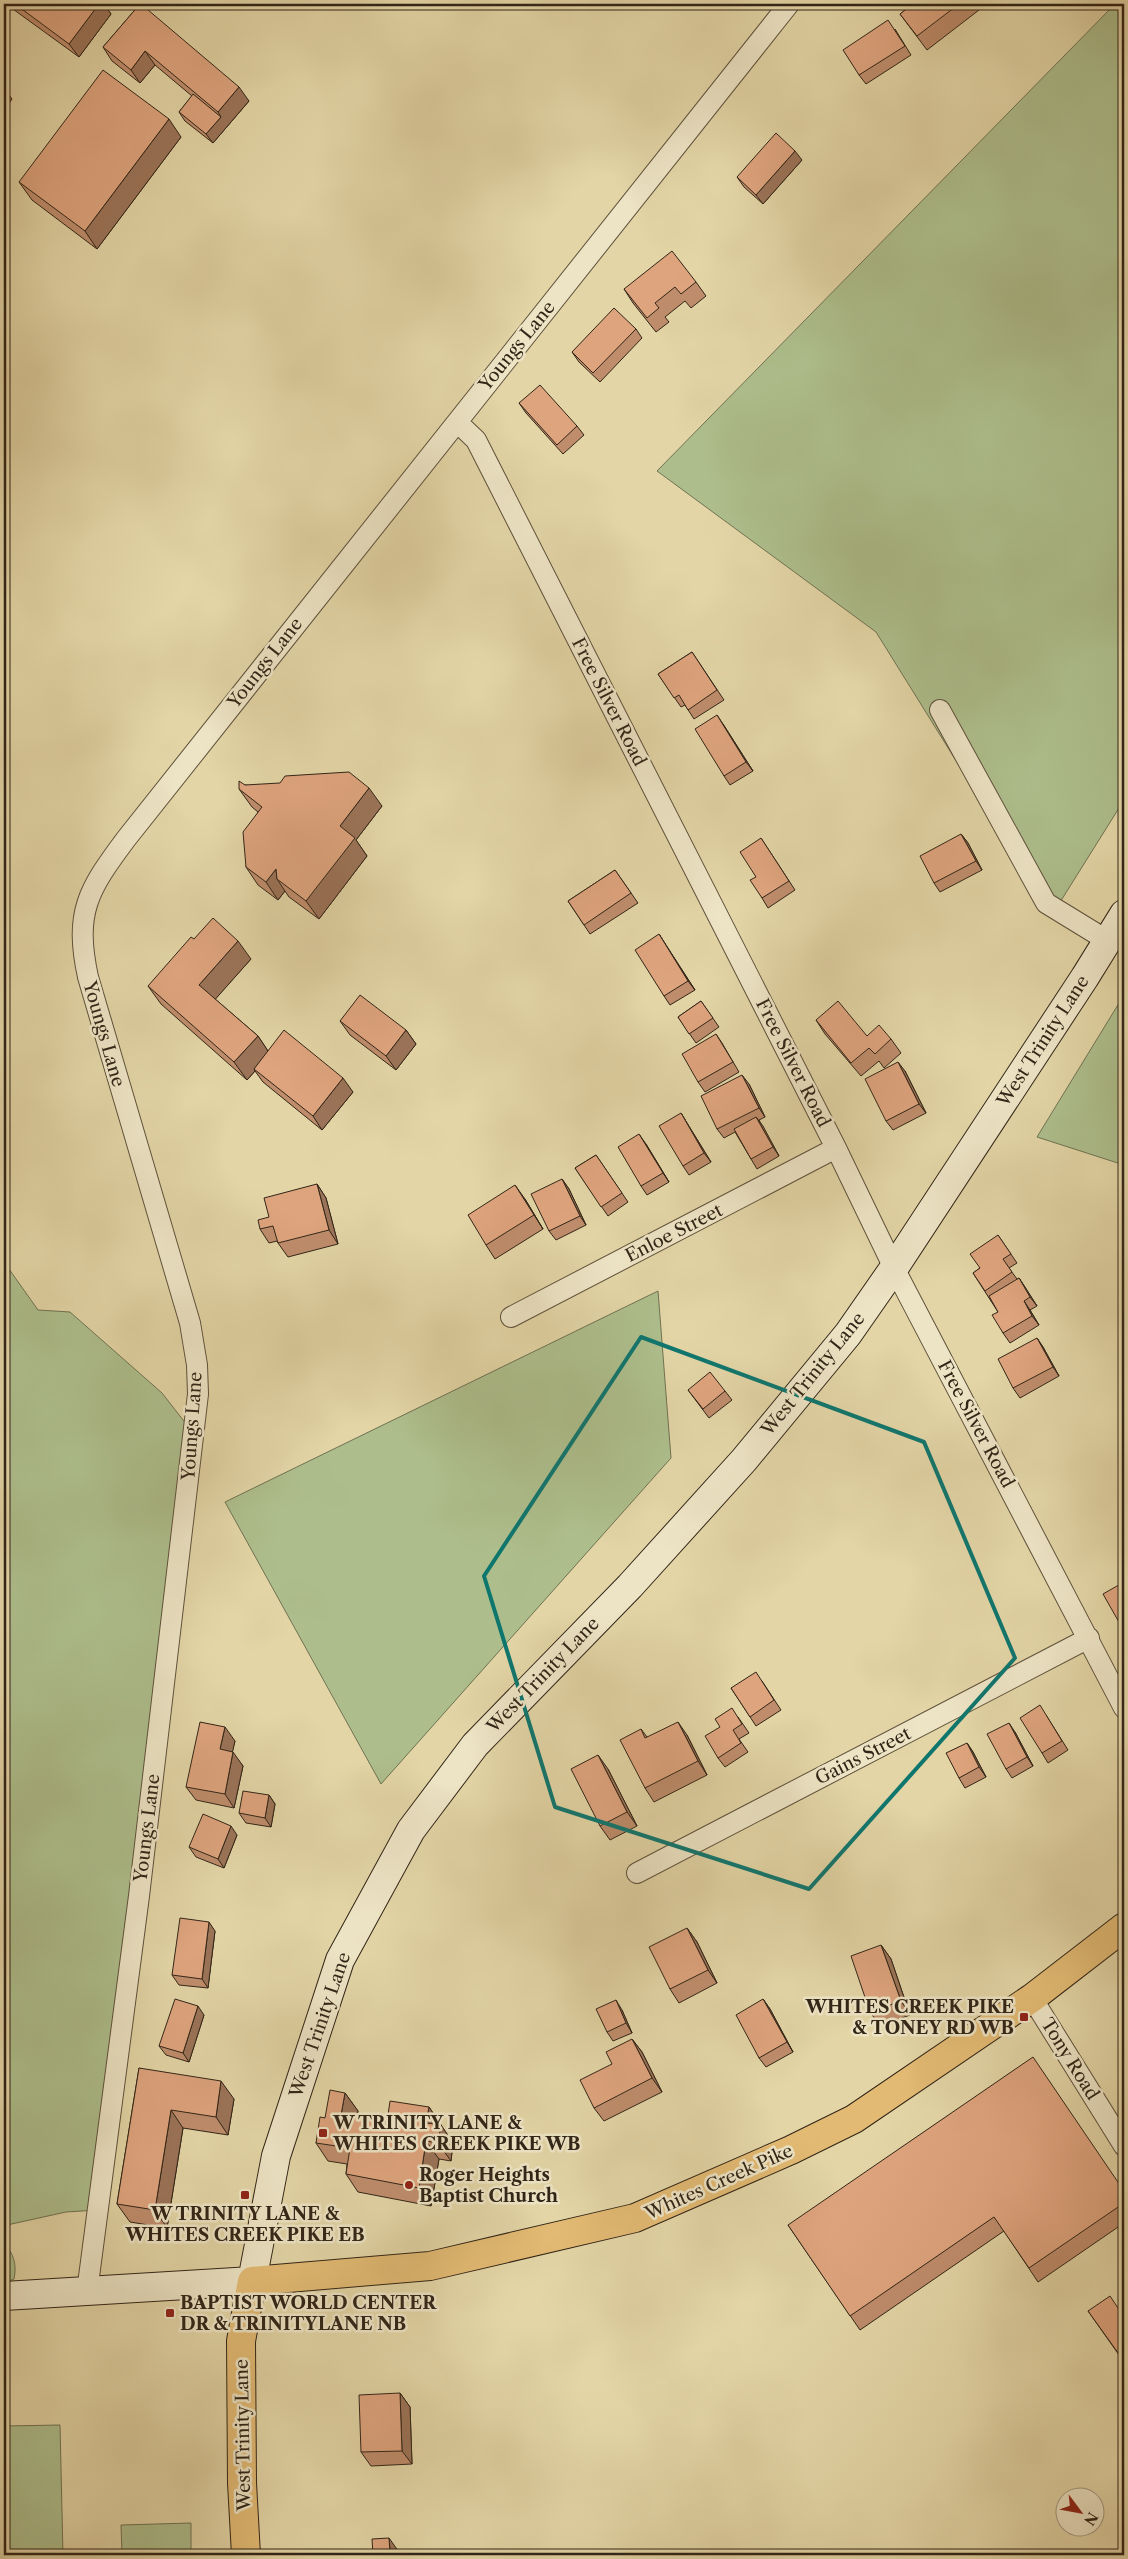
<svg xmlns="http://www.w3.org/2000/svg" width="1128" height="2559" font-family="'Libre Caslon Text',serif">
	<style>
		.green { fill: #adbe8c; stroke: #6f7252 }
		.lines { fill: none; stroke-linecap: round; stroke-linejoin: round }
		.street-casing { stroke: #5e513b; stroke-width: 22 }
		.secondary-casing { stroke: #312517; stroke-width: 30 }
		.primary-casing { stroke: #312517; stroke-width: 30 }
		.street { stroke: #ede4c5; stroke-width: 20 }
		.secondary { stroke: #ede4c5; stroke-width: 28 }
		.primary { stroke: #e2ba73; stroke-width: 28 }
		.wall { fill: #bf8d6c; stroke: #312517 }
		.shaded-wall { fill: #9b7358; stroke: #312517 }
		.building { fill: #dea47e; stroke: #312517 }
		.marked { fill: none; stroke: #0f766e; stroke-width: 4; stroke-linejoin: round }
		.poi-dot { fill: #8f2418; stroke: #ede4c5; stroke-width: 2 }
		.labels { text-anchor: middle; dominant-baseline: central; stroke-width: 5; stroke-linejoin: round; paint-order: stroke }
		.street-label { font-size: 18px; fill: #312517; stroke: #ede4c5 }
		.poi-label { font-size: 18px; font-weight: bold; fill: #312517; stroke: #ede4c5; text-anchor: start }
	</style>
	<rect width="100%" height="100%" fill="#e3d5a6"/>
	<filter id="stains"><feTurbulence type="fractalNoise" baseFrequency=".004" numOctaves="4"/><feColorMatrix values="0 0 0 0 .2 0 0 0 0 .09 0 0 0 0 .02 0 0 0 .5 -.17"/></filter>
	<radialGradient id="worn" r=".72"><stop offset=".6" stop-color="#630" stop-opacity="0"/><stop offset="1" stop-color="#630" stop-opacity=".3"/></radialGradient>
	<path class="green" d="M1115 4H1124V676L1119 686 1124 696V800L1052 915 876 632 657 471Z
		M1124 995V1165L1037 1137Z
		M4 1262 38 1310 70 1312 162 1393 194 1434 98 2210 66 2212 7 2225 4 2231Z
		M658 1291 671 1458 381 1784 225 1502Z
		M4 2243C14 2254 17 2265 14 2279L4 2283Z
		M60 2425 63 2555H4V2426Z
		M191 2523V2555H122L121 2525Z"/>
	<g class="lines">
		<g class="street-casing">
			<path id="street" d="M457 422 476 440 836 1148 894 1268 1124 1708
				M940 710 1046 903 1108 941
				M511 1317 836 1148
				M637 1873 1089 1638
				M1032 1998 1124 2146
				M87 2292 139 1896 198 1394 197 1365 190 1323 88 977C74 912 88 890 126 839L789 4"/>
		</g>
		<g class="secondary-casing">
			<path id="secondary" d="M4 2296 252 2281 276 2156 340 1960 411 1830 475 1745 630 1586 744 1460 848 1334 894 1268 1085 977 1124 914"/>
		</g>
		<g class="primary-casing">
			<path id="primary" d="M246 2555 242 2483 241 2341 252 2281 430 2266 635 2218 791 2150 854 2119 1032 1998 1124 1927"/>
		</g>
		<use href="#street" class="street"/>
		<use href="#secondary" class="secondary"/>
		<use href="#primary" class="primary"/>
	</g>
	<path class="wall" d="M6 4H104L111 14 79 57Z
		M140 4 249 101 213 143 185 121 179 112 192 96 155 65 140 83 112 61 103 47Z
		M913 4H975L979 10 927 50 900 14Z
		M895 29 911 55 866 84 859 75Z
		M181 137 97 249 32 200 19 182Z
		M802 160 763 204 744 187 737 177Z
		M696 282 706 296 691 308 685 301 665 317 669 322 656 332 633 303 624 289Z
		M636 329 642 338 600 382 579 362 572 352Z
		M519 403 577 426 584 435 563 454 526 413Z
		M692 652 724 700 694 719 685 705 681 707 658 674Z
		M723 724 753 771 730 785 724 776Z
		M245 785 382 806 356 840 367 856 319 919 289 897 285 891 278 900 258 885 246 867 258 812 252 807 239 789Z
		M961 834 968 843 982 870 940 892 934 883Z
		M761 838 795 890 768 908 762 898 756 877Z
		M615 870 638 903 590 934 568 901Z
		M659 934 695 990 670 1005 664 996Z
		M251 959 215 999 258 1036 268 1051 353 1092 322 1130 263 1082 255 1071 247 1080 161 1004 148 986Z
		M701 1001 719 1027 696 1043 678 1017Z
		M816 1020 867 1036 891 1039 901 1053 884 1068 879 1061 861 1076 825 1034Z
		M340 1021 406 1030 416 1044 396 1070 350 1035Z
		M716 1034 722 1043 739 1072 705 1092 698 1082Z
		M905 1071 926 1113 893 1130 886 1121Z
		M749 1084 765 1117 759 1120 779 1156 757 1169 751 1159 735 1132 724 1138 717 1129Z
		M681 1113 687 1123 711 1162 689 1175 683 1166Z
		M646 1144 669 1182 647 1195 641 1186Z
		M596 1155 628 1202 608 1216 575 1168Z
		M562 1179 569 1189 586 1225 556 1240 549 1231Z
		M317 1184 326 1198 338 1244 288 1257 278 1243 277 1241 269 1243 260 1229Z
		M525 1199 543 1229 495 1259 486 1245Z
		M998 1235 1017 1263 1009 1268 1017 1279 1019 1278 1037 1306 1030 1310 1039 1325 1010 1343 1003 1333 998 1312 973 1273 980 1268Z
		M1037 1338 1043 1347 1059 1376 1020 1398 1013 1388Z
		M688 1390 725 1391 732 1400 709 1418Z
		M762 1681 781 1710 756 1726 731 1688Z
		M1046 1715 1068 1750 1048 1763 1042 1753Z
		M738 1717 749 1733 739 1739 748 1752 725 1767 718 1758Z
		M641 1729 647 1737 687 1735 707 1775 654 1802 645 1788Z
		M1015 1732 1033 1766 1012 1778 1006 1769Z
		M235 1741 232 1752 243 1766 234 1808 196 1800 186 1787Z
		M967 1743 973 1752 986 1777 965 1788 959 1778Z
		M608 1769 637 1826 610 1840 600 1826Z
		M269 1795 275 1804 271 1827 246 1823 239 1813Z
		M237 1835 224 1868 196 1857 189 1847Z
		M687 1928 697 1942 717 1983 679 2003 670 1989Z
		M215 1931 208 1988 179 1985 172 1975Z
		M881 1945 891 1959 910 2015 880 2026 870 2012Z
		M763 1999 770 2009 793 2052 766 2067 759 2058Z
		M622 2010 632 2033 613 2041 607 2032Z
		M204 2015 189 2062 166 2055 159 2046Z
		M632 2039 642 2052 662 2092 604 2121 594 2108 612 2064Z
		M139 2068 234 2099 228 2135 183 2128 167 2228 130 2222 117 2204Z
		M345 2093 358 2111 357 2118 387 2122 429 2107 453 2143 451 2161 439 2159 431 2206 358 2192 346 2174 347 2164 328 2161 316 2143 325 2118Z
		M1124 2190V2223L1038 2282 1004 2231 860 2330 788 2225Z
		M1088 2311 1124 2317V2362Z
		M400 2393 410 2407 412 2464 371 2466 361 2452Z"/>
	<path class="shaded-wall" d="M99 4H104L111 14 79 57 69 44Z
		M145 51 155 65 140 83 131 70Z
		M239 87 249 101 213 143 206 134 221 117 218 112Z
		M4 88 12 99 4 111Z
		M169 119 181 137 97 249 85 231Z
		M795 151 802 160 763 204 756 195Z
		M717 715 723 724 753 771 746 762Z
		M369 788 382 806 356 840 367 856 319 919 306 901 340 826Z
		M961 834 968 843 982 870 976 861Z
		M276 869 277 879 285 891 278 900 266 882Z
		M659 934 665 944 695 990 688 981Z
		M238 941 251 959 212 1003 199 985Z
		M406 1030 416 1044 396 1070 386 1056Z
		M258 1036 270 1054 254 1069 255 1071 247 1080 234 1062Z
		M898 1062 905 1071 926 1113 919 1104Z
		M742 1075 749 1084 765 1117 759 1108Z
		M343 1078 353 1092 322 1130 313 1116Z
		M681 1113 687 1123 711 1162 704 1153Z
		M756 1117 763 1126 779 1156 773 1147Z
		M639 1134 646 1144 669 1182 663 1173Z
		M562 1179 569 1189 586 1225 580 1216Z
		M317 1184 326 1198 338 1244 329 1230Z
		M515 1185 525 1199 543 1229 534 1215Z
		M1019 1278 1025 1287 1037 1306 1030 1297Z
		M1024 1301 1030 1310 1039 1325 1032 1316Z
		M1037 1338 1043 1347 1059 1376 1053 1367Z
		M678 1722 687 1735 707 1775 698 1761Z
		M1009 1723 1015 1732 1033 1766 1027 1757Z
		M225 1727 235 1741 230 1763 220 1749Z
		M967 1743 973 1752 986 1777 979 1767Z
		M233 1752 243 1766 234 1808 225 1794Z
		M598 1755 608 1769 637 1826 627 1812Z
		M269 1795 275 1804 271 1827 265 1818Z
		M231 1826 237 1835 224 1868 218 1859Z
		M209 1922 215 1931 208 1988 202 1979Z
		M687 1928 697 1942 717 1983 708 1970Z
		M881 1945 891 1959 910 2015 901 2001Z
		M763 1999 770 2009 793 2052 787 2042Z
		M616 2000 622 2010 632 2033 626 2023Z
		M198 2006 204 2015 189 2062 183 2053Z
		M632 2039 642 2052 662 2092 652 2078Z
		M221 2081 234 2099 228 2135 216 2117Z
		M345 2093 358 2111 354 2133 341 2115Z
		M429 2107 453 2143 451 2161 438 2143 426 2123Z
		M171 2110 183 2128 167 2228 155 2210Z
		M426 2141 439 2159 431 2206 419 2188Z
		M400 2393 410 2407 412 2464 402 2451Z
		M389 2538 399 2552H390Z"/>
	<path class="building" d="M15 4H99L69 44Z
		M140 4H141L239 87 218 112 145 51 131 70 103 47Z
		M913 4H959L917 36 900 14Z
		M888 20 905 46 859 75 843 50Z
		M103 70 169 119 85 231 19 182Z
		M193 94 221 117 206 134 179 112Z
		M776 133 795 151 756 195 737 177Z
		M672 251 696 282 681 294 675 287 655 303 659 308 647 318 624 289Z
		M614 308 636 329 593 373 572 352Z
		M540 385 577 426 557 445 519 403Z
		M692 652 717 690 688 710 679 695 674 698 658 674Z
		M717 715 746 762 724 776 695 729Z
		M349 772 369 788 340 826 355 838 306 901 277 879 276 869 266 882 246 867 243 832 262 807 239 789V781L245 785 280 783 285 776Z
		M961 834 976 861 934 883 920 856Z
		M761 838 789 881 762 898 750 880 756 877 740 852Z
		M615 870 631 893 584 925 568 901Z
		M213 918 238 941 199 985 258 1036 234 1062 148 986 191 937 194 939Z
		M659 934 688 981 664 996 635 950Z
		M360 995 406 1030 386 1056 340 1021Z
		M701 1001 713 1018 689 1034 678 1017Z
		M838 1001 867 1036 879 1025 891 1039 875 1054 869 1048 851 1063 816 1020Z
		M284 1030 343 1078 313 1116 254 1069Z
		M716 1034 733 1062 698 1082 682 1054Z
		M898 1062 919 1104 886 1121 865 1079Z
		M742 1075 759 1108 717 1129 701 1096Z
		M681 1113 704 1153 683 1166 659 1126Z
		M756 1117 773 1147 751 1159 734 1129Z
		M639 1134 663 1173 641 1186 618 1147Z
		M596 1155 622 1193 601 1207 575 1168Z
		M562 1179 580 1216 549 1231 531 1194Z
		M317 1184 329 1230 278 1243 273 1226 260 1229 258 1220 269 1217 264 1198Z
		M515 1185 534 1215 486 1245 468 1215Z
		M998 1235 1011 1254 1003 1259 1012 1272 985 1291 973 1273 980 1268 970 1254Z
		M1019 1278 1030 1297 1024 1301 1032 1316 1003 1333 992 1315 998 1312 989 1296Z
		M1037 1338 1053 1367 1013 1388 998 1359Z
		M710 1372 725 1391 703 1409 688 1390Z
		M1124 1582V1631L1103 1594Z
		M756 1672 774 1700 750 1717 731 1688Z
		M1040 1705 1062 1741 1042 1753 1020 1718Z
		M732 1708 742 1724 733 1730 741 1743 718 1758 705 1736 720 1727 715 1719Z
		M200 1722 225 1727 220 1749 233 1752 225 1794 186 1787Z
		M678 1722 698 1761 645 1788 620 1740 641 1729 645 1738Z
		M1009 1723 1027 1757 1006 1769 987 1734Z
		M967 1743 979 1767 959 1778 946 1753Z
		M598 1755 627 1812 600 1826 571 1769Z
		M243 1791 269 1795 265 1818 239 1813Z
		M203 1814 231 1826 218 1859 189 1847Z
		M180 1918 209 1922 202 1979 172 1975Z
		M687 1928 708 1970 670 1989 649 1947Z
		M881 1945 901 2001 870 2012 851 1956Z
		M175 1999 198 2006 183 2053 159 2046Z
		M763 1999 787 2042 759 2058 736 2015Z
		M616 2000 626 2023 607 2032 596 2009Z
		M632 2039 652 2078 594 2108 580 2080 612 2064 606 2052Z
		M1033 2057 1124 2191V2203L1029 2268 994 2217 850 2316 788 2225Z
		M139 2068 221 2081 216 2117 171 2110 155 2210 117 2204Z
		M330 2090 345 2093 341 2115 387 2122 390 2101 429 2107 426 2123 441 2125 438 2143 426 2141 419 2188 346 2174 350 2148 316 2143 320 2117 325 2118Z
		M1110 2296 1124 2317V2355L1121 2357 1088 2311Z
		M400 2393 402 2451 361 2452 359 2395Z
		M389 2538 390 2552H404V2555H373L372 2539Z"/>
	<path class="marked" d="M641 1337 924 1442 1015 1658 809 1889 555 1807 484 1576Z"/>
	<g class="poi-dot">
		<rect x="1019" y="2012" width="10" height="10" rx="2.5"/>
		<rect x="318" y="2128" width="10" height="10" rx="2.5"/>
		<circle cx="409" cy="2185" r="5"/>
		<rect x="240" y="2190" width="10" height="10" rx="2.5"/>
		<rect x="165" y="2308" width="10" height="10" rx="2.5"/>
	</g>
	<g class="labels">
		<g class="street-label">
			<text transform="translate(517 346) rotate(-51)">Youngs Lane</text>
			<text transform="translate(265 663) rotate(-52)">Youngs Lane</text>
			<text transform="translate(609 702) rotate(63)">Free Silver Road</text>
			<text transform="translate(104 1034) rotate(74)">Youngs Lane</text>
			<text transform="translate(1043 1041) rotate(-57)">West Trinity Lane</text>
			<text transform="translate(793 1063) rotate(63)">Free Silver Road</text>
			<text transform="translate(674 1233) rotate(-27)">Enloe Street</text>
			<text transform="translate(813 1374) rotate(-51)">West Trinity Lane</text>
			<text transform="translate(976 1424) rotate(62)">Free Silver Road</text>
			<text transform="translate(192 1426) rotate(-86)">Youngs Lane</text>
			<text transform="translate(543 1675) rotate(-46)">West Trinity Lane</text>
			<text transform="translate(863 1756) rotate(-27)">Gains Street</text>
			<text transform="translate(147 1828) rotate(-83)">Youngs Lane</text>
			<text transform="translate(320 2025) rotate(-71)">West Trinity Lane</text>
			<text transform="translate(1070 2059) rotate(58)">Tony Road</text>
			<text transform="translate(719 2182) rotate(-24)">Whites Creek Pike</text>
			<text transform="translate(243 2435) rotate(-91)">West Trinity Lane</text>
		</g>
		<g class="poi-label">
			<text x="1014" y="2007" text-anchor="end">WHITES CREEK PIKE<tspan x="1014" dy="21">&amp; TONEY RD WB</tspan></text>
			<text x="333" y="2123">W TRINITY LANE &amp;<tspan x="333" dy="21">WHITES CREEK PIKE WB</tspan></text>
			<text x="419" y="2175">Roger Heights<tspan x="419" dy="21">Baptist Church</tspan></text>
			<text x="245" y="2214" text-anchor="middle">W TRINITY LANE &amp;<tspan x="245" dy="21">WHITES CREEK PIKE EB</tspan></text>
			<text x="180" y="2303">BAPTIST WORLD CENTER<tspan x="180" dy="21">DR &amp; TRINITYLANE NB</tspan></text>
		</g>
	</g>
	<rect width="1128" height="2559" fill="none" stroke="#e3d5a6" stroke-width="20"/>
	<rect x="5" y="5" width="1118" height="2549" fill="none" stroke="#312517" stroke-width="2.5"/>
	<rect x="10" y="10" width="1108" height="2539" fill="none" stroke="#312517"/>
	<g transform="translate(1080 2512) rotate(122)"><circle r="24" fill="#ede4c5" stroke="#a2987f"/>
	<path d="M0-4L9 19L0 12L-9 19Z" fill="#8f2418"/>
	<text y="-8" font-size="14" font-weight="bold" text-anchor="middle" fill="#312517">N</text>
	</g>
	<rect width="100%" height="100%" filter="url(#stains)"/>
	<rect width="100%" height="100%" fill="url(#worn)"/>
</svg>
